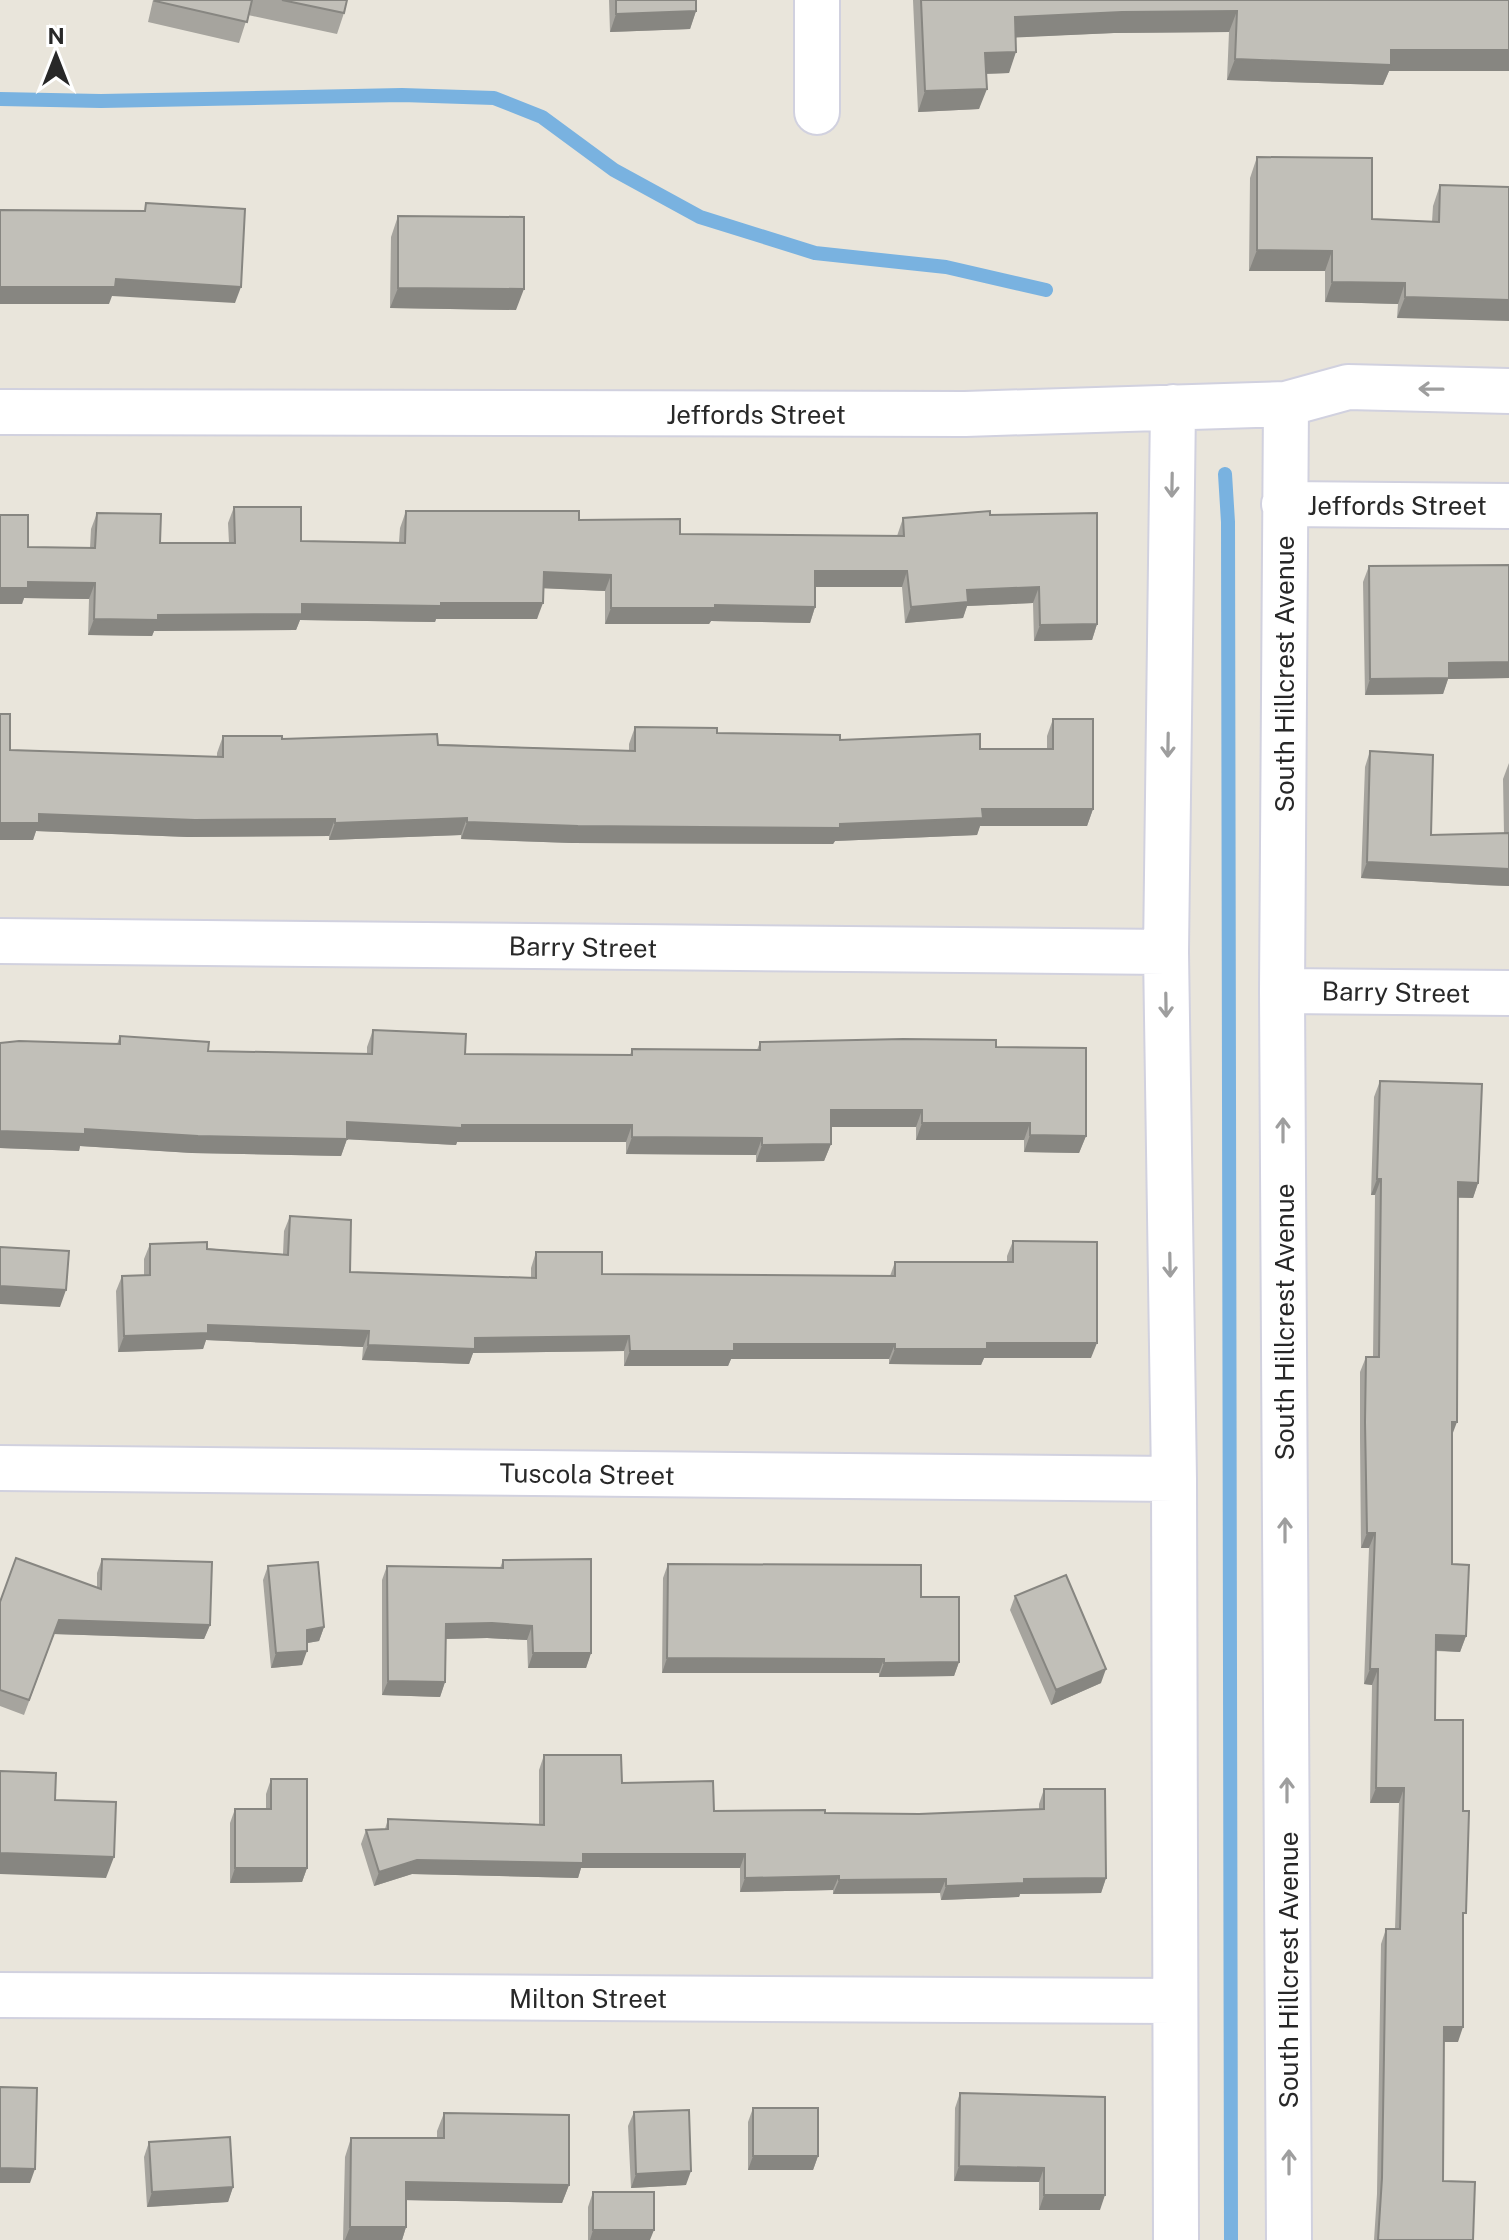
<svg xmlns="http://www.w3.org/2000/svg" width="1509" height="2240" font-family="'Public Sans',sans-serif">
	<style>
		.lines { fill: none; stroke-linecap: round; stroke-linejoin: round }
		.stream { stroke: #79b2e0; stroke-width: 14 }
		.minor-casing { stroke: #d1d1df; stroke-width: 48 }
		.minor { stroke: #fff; stroke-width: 44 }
		.wall { fill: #a6a49e }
		.shaded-wall { fill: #878681 }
		.building { fill: #c1bfb8; stroke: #878681; stroke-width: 2 }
		.oneway { stroke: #9e9e9e }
		.labels { text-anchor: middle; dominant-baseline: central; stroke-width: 6; stroke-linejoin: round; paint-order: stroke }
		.street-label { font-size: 26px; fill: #282828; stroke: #fff }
	</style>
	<rect width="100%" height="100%" fill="#e9e5db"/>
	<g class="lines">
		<path class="stream" d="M0 99 101 101 402 95 494 98 542 117 614 170 700 217 815 253 946 267 1046 290
			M1225 474 1228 522 1231 2240"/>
		<g class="minor-casing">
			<path id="minor" d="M817 0V112
				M1286 404 1282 991 1289 2240
				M1173 407 1166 952 1174 1479 1176 2240
				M0 412 965 414 1286 404 1348 387 1509 391
				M1284 504 1509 506
				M0 941 1166 952
				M1282 991 1509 993
				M0 1468 1174 1479
				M0 1995 1175 2001"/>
		</g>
		<use href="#minor" class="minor"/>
	</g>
	<path class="wall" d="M153 0H347L344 13 337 34 248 15 239 43 148 22Z
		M609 0H696V11L690 29 610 32Z
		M913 0H1509V71H1389L1383 85 1227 80 1229 32 1114 33 1016 37 1009 73 986 74 979 109 918 112Z
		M1257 157 1372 219 1432 222 1433 206 1440 185 1509 187 1397 318 1398 304 1325 302V271H1249L1250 178Z
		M398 216 516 310 390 308 391 237Z
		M234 507 301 541 399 542 400 528 406 511 579 520 680 534 897 536 903 518 990 515 1097 624 1092 640 1034 641 1033 603 967 606 963 618 905 623 902 587H815V607L810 623 711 621 709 624H605V591L543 588 537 619H436L435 622 300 620 296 630 154 631 152 636 88 635 89 599 24 598 22 604 28 547 90 548 91 529 97 513 160 543H229L228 523Z
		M1509 565V678L1448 679 1443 694 1365 695 1363 582 1369 566Z
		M1053 719 1093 809 1087 826H980L977 835 835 841 833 844 572 843 461 839V835L329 840V836L188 837 36 831 33 840 10 750 217 757V753L223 736 629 751V744L635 727 717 733 980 749H1047V736Z
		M1370 751 1431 835 1504 834 1503 779 1509 763V886L1484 885 1361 878 1365 767Z
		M373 1030 465 1054 630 1055 632 1049 757 1050 760 1042 996 1047 1086 1136 1079 1153 1024 1152V1140H916V1127H831V1144L824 1161 756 1162V1155L626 1154V1142H457L456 1145 347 1139 341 1156 192 1153 80 1146 79 1151 0 1148V1043L117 1044 120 1036 208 1051 367 1054V1047Z
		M1380 1081 1478 1183 1473 1198H1458L1452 1436V1564L1466 1636 1460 1652 1436 1651 1435 1720 1463 1920 1458 2042H1444L1443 2181 1473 2240H1374L1377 2194 1381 1944 1386 1929H1395L1399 1803H1370L1372 1685 1364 1684 1369 1548H1361L1360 1438V1372L1366 1357H1373L1375 1195H1371L1374 1097Z
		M290 1216 350 1272 531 1278V1268L536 1252 602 1274 890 1276 895 1262H1007V1256L1013 1241 1091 1358H984L981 1365 889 1364V1359H731L728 1366H624V1351L473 1353 469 1364 362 1360 363 1347 206 1340 203 1349 118 1352 116 1291 122 1276 144 1275V1259L150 1244 283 1254 284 1231Z
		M102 1559 210 1625 204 1639 54 1634 24 1715 0 1706V1602L97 1587V1573Z
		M503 1560 591 1653 586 1668H528L527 1640 487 1638 446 1639 445 1682 440 1697 382 1695V1580L387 1566 500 1568Z
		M668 1564 921 1597 959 1662 954 1676 879 1677V1673H662L663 1578Z
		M268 1566 324 1627 319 1641 307 1643 302 1665 271 1668 263 1580Z
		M1015 1596 1101 1683 1051 1705 1010 1610Z
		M544 1755 622 1783 714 1811 919 1814 1039 1809V1804L1044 1789 1106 1878 1101 1893 1020 1894 1019 1897 941 1900 940 1893 833 1894V1890L740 1892V1868H581L578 1878 412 1874 374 1886 361 1844 366 1830 385 1829 388 1819 539 1825V1770Z
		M271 1779 307 1868 302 1882 230 1883V1823L235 1809H266V1794Z
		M960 2093 1100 2210H1039V2182L954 2181 955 2108Z
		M753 2108 818 2156 813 2170H748V2122Z
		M634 2112 686 2185 631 2188 628 2126Z
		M444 2113 569 2185 562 2203 406 2200V2227L402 2240H343L345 2157 351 2138H437V2131Z
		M149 2142 233 2187 228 2202 147 2207 144 2157Z
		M593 2192 650 2240H588V2207Z"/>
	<path class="shaded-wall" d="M696 11 690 29 610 32 616 14Z
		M1237 11 1229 32 1114 33 1007 38 1015 17 1122 12Z
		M1391 50H1509V71H1389L1383 85 1227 80 1235 59Z
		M1016 52 1009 73 978 74 985 53Z
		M987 89 979 109 918 112 925 91Z
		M1257 250 1332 251 1325 271H1249Z
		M116 279 241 287 235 303 112 296 109 304H0V287Z
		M1332 282 1405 283 1398 304 1325 302Z
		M398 288 524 289 516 310 390 308Z
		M1405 297 1509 300V321L1397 318Z
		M815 571H907L902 587H810Z
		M544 572 611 575 605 591 538 588Z
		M28 582 95 583 89 599 24 598 22 604H0V588Z
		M1039 587 1033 603 967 606 963 618 905 623 911 607 967 590Z
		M543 603 537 619H436L435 622 300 620 296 630 154 631 152 636 88 635 94 619 158 615 302 604Z
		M715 605 815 607 810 623 711 621 709 624H605L611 608Z
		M1097 624 1092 640 1034 641 1040 625Z
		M1509 662V678L1448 679 1443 694 1365 695 1370 679 1449 663Z
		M982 809H1093L1087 826H980L977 835 835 841 833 844 572 843 461 839 467 822 840 824Z
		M39 814 335 819 329 836 188 837 36 831 33 840H0V823Z
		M467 818 461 835 329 840 335 823Z
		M1367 862 1509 869V886L1484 885 1361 878Z
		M831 1110H922L916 1127H824Z
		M347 1122 632 1125 626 1142H457L456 1145 341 1139Z
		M922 1123H1030L1024 1140H916Z
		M85 1129 347 1139 341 1156 192 1153 80 1146 79 1151 0 1148V1131Z
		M1030 1135 1086 1136 1079 1153 1024 1152Z
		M632 1137 762 1138 756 1155 626 1154Z
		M831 1144 824 1161 756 1162 762 1145Z
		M1377 1179H1381L1375 1195H1371Z
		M1458 1182 1478 1183 1473 1198 1452 1197Z
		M0 1286 66 1290 60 1307 0 1304Z
		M208 1325 369 1331 363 1347 206 1340 203 1349 118 1352 124 1336Z
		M629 1336 624 1351 473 1353 469 1364 362 1360 368 1345 475 1338Z
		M987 1343H1097L1091 1358H984L981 1365 889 1364 895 1349Z
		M734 1344H895L889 1359H731L728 1366H624L630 1351Z
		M1452 1422H1457L1451 1438Z
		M1367 1533H1375L1369 1548H1361Z
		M59 1620 210 1625 204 1639 54 1634 24 1715Z
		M492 1623 532 1626 527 1640 487 1638 441 1639 446 1624Z
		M324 1627 319 1641 302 1644 307 1630Z
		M1436 1635 1466 1636 1460 1652 1430 1650Z
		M307 1651 302 1665 271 1668 276 1653Z
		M533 1653H591L586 1668H528Z
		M667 1658 884 1659 879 1673H662Z
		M959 1662 954 1676 879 1677 884 1663Z
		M1106 1669 1101 1683 1051 1705 1056 1690Z
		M1370 1669H1378L1372 1685 1364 1684Z
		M388 1681 445 1682 440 1697 382 1695Z
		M1376 1788H1404L1399 1803H1370Z
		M0 1853 114 1857 106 1878 0 1874Z
		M583 1854H745L740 1868H581L578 1878 412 1874 374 1886 379 1872 417 1860Z
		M235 1868H307L302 1882 230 1883Z
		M839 1876 833 1890 740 1892 745 1878Z
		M1106 1878 1101 1893 1020 1894 1019 1897 941 1900 946 1886 1024 1879Z
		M946 1879 940 1893 833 1894 839 1880Z
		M1444 2027H1463L1458 2042H1438Z
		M753 2156H818L813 2170H748Z
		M959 2166 1044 2168 1039 2182 954 2181Z
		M0 2168 35 2169 30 2183H0Z
		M691 2171 686 2185 631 2188 636 2174Z
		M406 2182 569 2185 562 2203 400 2200Z
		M233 2187 228 2202 147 2207 152 2192Z
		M1044 2195H1105L1100 2210H1039Z
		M350 2227H406L402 2240H345Z
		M593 2230H654L650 2240H590Z"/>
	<path class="building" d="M156 0H252L247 22 155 1Z
		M282 0H347L344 13Z
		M616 0H696V11L616 14Z
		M921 0H1509V50H1391V65L1235 59 1237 11 1122 12 1015 17 1016 52 985 53 987 89 925 91Z
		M1257 157 1372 158V219L1439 222 1440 185 1509 187V300L1405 297V283L1332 282V251L1257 250Z
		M146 203 245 209 241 287 116 279 115 287H0V210L145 211Z
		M398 216 524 217V289L398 288Z
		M234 507H301V541L405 543 406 511H579V520L680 519V534L904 536 903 518 990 511V515L1097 513V624L1040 625 1039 587 967 590 968 602 911 607 907 571H815V607L715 605V608H611V575L544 572 543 603H441V606L302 604V614L158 615V620L94 619 95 583 28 582V588H0V515H28V547L95 548 97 513 161 514 160 543H235Z
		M1509 565V662L1449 663V678L1370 679 1369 566Z
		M0 714H10V750L223 757V736H282V739L437 734 438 745 635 751V727L717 728V733L840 735V740L980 734V749H1053V719H1093V809H982L983 818 840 824V828L578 826 467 822V818L335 823V819L195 820 39 814V823H0Z
		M1370 751 1433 755 1431 835 1509 833V869L1367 862Z
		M373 1030 466 1034 465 1054 632 1055V1049L760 1050V1042L903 1039 996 1040V1047L1086 1048V1136L1030 1135V1123H922V1110H831V1144L762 1145V1138L632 1137V1125H462V1128L347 1122V1139L198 1136 85 1129V1134L0 1131V1043L19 1041 120 1044V1036L209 1042 208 1051 372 1054Z
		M1380 1081 1482 1084 1478 1183 1458 1182 1457 1422H1452V1564L1469 1565 1466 1636 1436 1635 1435 1720H1463V1811H1469L1466 1913H1463V2027H1444L1443 2181 1475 2182 1473 2240H1378L1382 2178 1386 1929H1400L1404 1788H1376L1378 1669H1370L1375 1533H1367L1365 1422 1366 1357H1379L1381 1179H1377Z
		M290 1216 351 1220 350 1272 536 1278V1252H602V1274L895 1276V1262H1013V1241L1097 1242V1343H987V1349H895V1344H734V1351H630L629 1336 475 1338V1349L368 1345 369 1331 208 1325V1333L124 1336 122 1276 150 1275V1244L207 1242V1249L288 1255Z
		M0 1247 69 1251 66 1290 0 1286Z
		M16 1558 101 1589 102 1559 212 1562 210 1625 59 1620 29 1700 0 1690V1602Z
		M591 1559V1653H533L532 1626 492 1623 446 1624 445 1682 388 1681 387 1566 503 1568V1560Z
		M318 1562 324 1627 307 1630V1651L276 1653 268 1566Z
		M668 1564 921 1565V1597H959V1662L884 1663V1659L667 1658Z
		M1066 1575 1106 1669 1056 1690 1015 1596Z
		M544 1755H621L622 1783 713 1781 714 1811 825 1810V1813L919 1814 1044 1809V1789H1105L1106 1878 1024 1879V1883L946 1886V1879L839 1880V1876L745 1878V1854H583V1863L417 1860 379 1872 366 1830 388 1829V1819L544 1825Z
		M0 1771 56 1773 55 1800 116 1802 114 1857 0 1853Z
		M271 1779H307V1868H235V1809H271Z
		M0 2087 37 2088 35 2169 0 2168Z
		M960 2093 1105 2097V2195H1044V2168L959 2166Z
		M753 2108H818V2156H753Z
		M689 2110 691 2171 636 2174 634 2112Z
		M444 2113 569 2115V2185L406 2182V2227H350L351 2138H444Z
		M230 2137 233 2187 152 2192 149 2142Z
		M593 2192H654V2230H593Z"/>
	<defs><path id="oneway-shaft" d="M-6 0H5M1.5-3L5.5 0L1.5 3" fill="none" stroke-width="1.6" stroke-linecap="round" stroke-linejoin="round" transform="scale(2)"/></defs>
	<g class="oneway">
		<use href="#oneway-shaft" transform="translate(1431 389) rotate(-179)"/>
		<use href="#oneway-shaft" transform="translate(1172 485) rotate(91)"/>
		<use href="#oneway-shaft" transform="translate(1168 745) rotate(91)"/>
		<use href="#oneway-shaft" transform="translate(1166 1005) rotate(89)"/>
		<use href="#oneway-shaft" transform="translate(1283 1130) rotate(-90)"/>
		<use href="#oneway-shaft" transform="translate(1170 1265) rotate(89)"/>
		<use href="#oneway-shaft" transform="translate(1285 1530) rotate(-90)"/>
		<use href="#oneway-shaft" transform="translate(1287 1790) rotate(-90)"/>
		<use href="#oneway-shaft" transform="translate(1289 2162) rotate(-90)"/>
	</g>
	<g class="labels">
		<g class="street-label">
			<text x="756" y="414">Jeffords Street</text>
			<text x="1397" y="505">Jeffords Street</text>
			<text transform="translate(1284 674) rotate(-90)">South Hillcrest Avenue</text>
			<text transform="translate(583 947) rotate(1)">Barry Street</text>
			<text transform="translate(1396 992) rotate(1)">Barry Street</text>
			<text transform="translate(1284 1322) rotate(-90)">South Hillcrest Avenue</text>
			<text transform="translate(587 1474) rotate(1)">Tuscola Street</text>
			<text transform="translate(1288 1970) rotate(-90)">South Hillcrest Avenue</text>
			<text x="588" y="1998">Milton Street</text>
		</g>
	</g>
	<g transform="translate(56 56)" stroke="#ffffff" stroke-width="6" paint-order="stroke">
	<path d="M0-6L14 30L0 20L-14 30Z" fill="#282828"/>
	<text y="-12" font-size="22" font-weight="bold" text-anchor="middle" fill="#282828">N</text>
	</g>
</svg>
